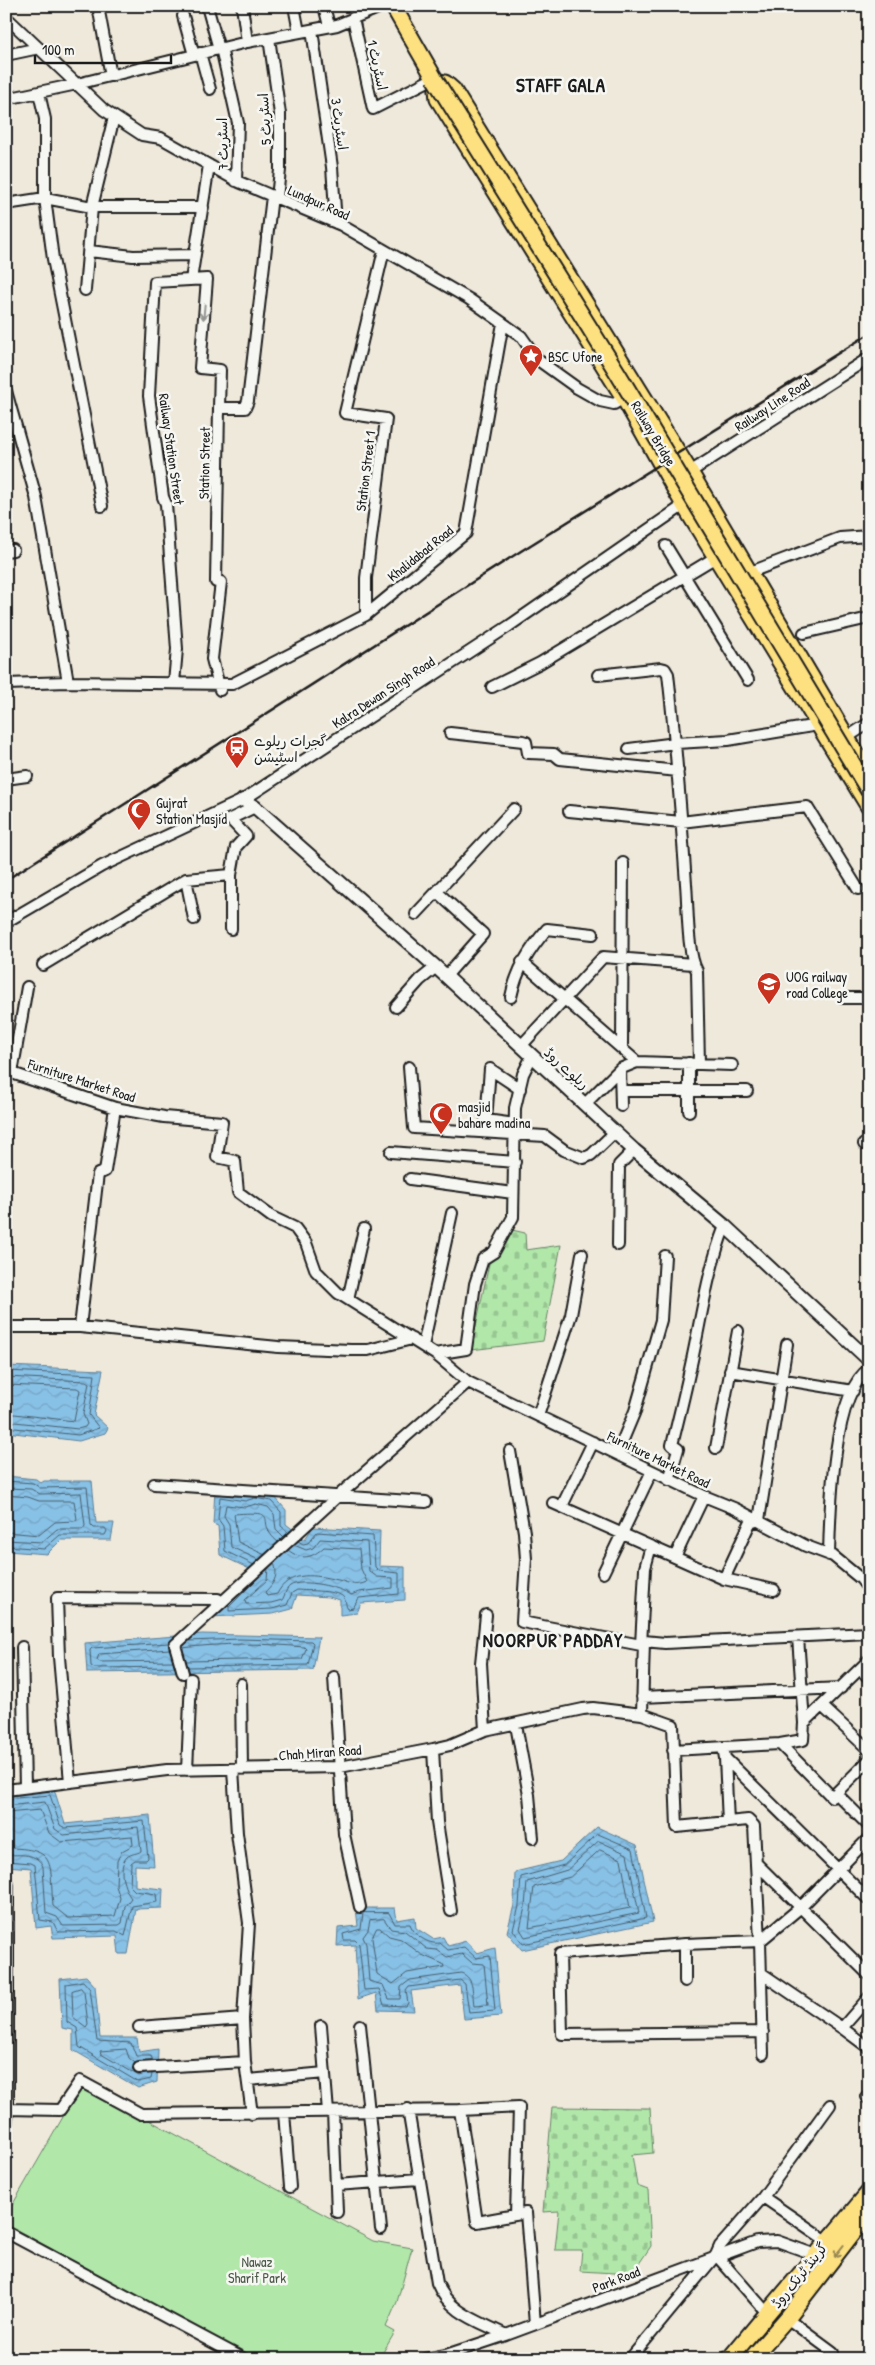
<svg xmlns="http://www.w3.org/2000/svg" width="875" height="2365" font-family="'Patrick Hand','Playpen Sans Arabic',sans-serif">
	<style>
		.cemetery { fill: url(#cemetery-stones); stroke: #668263 }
		.park { fill: #b1e8aa; stroke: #668263 }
		.water { fill: url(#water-waves); stroke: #5d7f95 }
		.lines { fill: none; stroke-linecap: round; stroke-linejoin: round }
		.shore { stroke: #475e6d; stroke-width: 1 }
		.minor-casing { stroke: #1c1c1c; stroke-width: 14 }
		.tertiary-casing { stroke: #1c1c1c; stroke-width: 16 }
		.primary-casing { stroke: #1c1c1c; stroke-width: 19 }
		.minor { stroke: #f6f6f2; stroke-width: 10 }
		.tertiary { stroke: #f6f6f2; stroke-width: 12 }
		.primary { stroke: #fde080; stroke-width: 15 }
		.rail { stroke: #1c1c1c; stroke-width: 2.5 }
		.primary-bridge-casing { stroke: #1c1c1c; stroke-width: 19; stroke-linecap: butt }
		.primary-bridge { stroke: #fde080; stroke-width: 15 }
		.oneway { stroke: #949492 }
		.oneway2 { stroke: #988853 }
		.labels { text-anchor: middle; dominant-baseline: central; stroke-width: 5; stroke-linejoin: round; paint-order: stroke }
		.street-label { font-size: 14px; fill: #1c1c1c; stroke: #f6f6f2 }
		.poi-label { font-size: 14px; fill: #1c1c1c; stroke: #f6f6f2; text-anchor: start }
		.park-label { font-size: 14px; fill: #495947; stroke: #f6f6f2 }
		.district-label { font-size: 19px; font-weight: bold; letter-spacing: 1px; fill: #1c1c1c; stroke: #f6f6f2 }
	</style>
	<defs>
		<pattern id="cemetery-stones" width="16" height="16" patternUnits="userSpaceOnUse" patternTransform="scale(1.25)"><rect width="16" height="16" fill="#b1e8aa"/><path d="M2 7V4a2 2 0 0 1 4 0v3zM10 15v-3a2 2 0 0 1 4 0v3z" fill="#98c692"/></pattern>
		<pattern id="water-waves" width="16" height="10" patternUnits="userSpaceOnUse" patternTransform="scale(1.25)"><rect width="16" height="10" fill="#88c1e6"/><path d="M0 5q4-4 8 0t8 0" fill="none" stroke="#75a5c5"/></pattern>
	</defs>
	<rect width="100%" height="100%" fill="#efe9dc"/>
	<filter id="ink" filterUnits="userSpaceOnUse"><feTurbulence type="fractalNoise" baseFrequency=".02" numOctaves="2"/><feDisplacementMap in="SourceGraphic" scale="10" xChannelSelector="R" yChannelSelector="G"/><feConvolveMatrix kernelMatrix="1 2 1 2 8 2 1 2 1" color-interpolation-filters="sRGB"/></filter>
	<g filter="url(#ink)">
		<path class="cemetery" d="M512 1230 525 1233 526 1250 561 1245 543 1341 471 1350 490 1259Z
			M552 2107 650 2108 653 2153 632 2155 637 2186 648 2190 651 2246 632 2274 580 2271 582 2250H555L559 2211 543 2212Z"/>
		<path class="park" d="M82 2084 373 2241 412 2248 397 2302 386 2327 395 2332 379 2359H254L6 2224V2216Z"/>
		<path class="water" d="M6 1366 103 1370 94 1415 108 1428 105 1433 79 1441 6 1432Z
			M6 1476 36 1479 41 1483 44 1481H92L96 1523H114L111 1540H61L47 1554 6 1551Z
			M215 1490 245 1496 255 1493 274 1496 286 1510V1524L305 1539 313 1527 380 1531 379 1566 405 1567V1600L361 1603 357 1613 340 1615V1600L329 1597 297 1595 292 1609 273 1614 210 1617 258 1573 220 1555 218 1526 213 1524Z
			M202 1634 319 1637 313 1670 87 1673 85 1643Z
			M54 1789 65 1824 150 1815 154 1866 135 1865V1886L163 1889 162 1908 136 1909 128 1954H119L117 1936 53 1938 51 1926 36 1928 31 1868 6 1866V1795Z
			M597 1827 637 1845 653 1922 522 1950 507 1932 514 1905 515 1872 561 1861Z
			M356 1908H395L397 1920 415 1917 416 1928 433 1939 443 1937 448 1946 466 1941 477 1953 495 1948 501 2016 464 2019 460 1985 411 1991 414 2011 378 2010 376 1993 358 1999 355 1945 337 1946 338 1928 358 1926Z
			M86 1976 95 1986 100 2038H137L139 2052 158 2049 157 2082 138 2088 73 2050V2030L62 2028 60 1979Z"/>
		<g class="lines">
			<path class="shore" d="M6 1371 95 1375 89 1415 99 1428 78 1435 6 1427
				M6 1377 86 1381 89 1383 83 1414 87 1424 85 1427 78 1429 6 1421
				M6 1385 77 1388 80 1390 74 1421 6 1413
				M6 1481 33 1483 40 1488 87 1487 91 1525 94 1528H105L107 1531 105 1535H60L44 1549 6 1546
				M6 1488 31 1489 40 1494 81 1493 85 1526 83 1529H57L42 1542 6 1540
				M6 1495 28 1497 39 1501H74L77 1519 74 1521 55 1522 39 1535 6 1532
				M265 1555 238 1542 234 1514C286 1510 252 1521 278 1542
				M259 1560 231 1547 229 1524 224 1516 226 1505 245 1507 256 1504 268 1507 274 1514 276 1529 284 1537
				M274 1563C279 1576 274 1583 265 1592L267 1596 277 1594C288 1572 311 1574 333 1579 347 1581 353 1588 367 1582L361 1569 359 1549 324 1547C312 1558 302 1561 288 1550
				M254 1565 225 1551 223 1526 218 1519 220 1497 245 1501 255 1498 271 1501 281 1512V1526L289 1533
				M268 1568 267 1580 245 1600 246 1604 271 1603 282 1600C285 1596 285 1590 290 1586 301 1578 341 1587 351 1595L359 1592 393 1588V1578L377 1577 369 1571 367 1542 320 1539 313 1548 306 1550 294 1545
				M263 1573 229 1607V1611L272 1609 287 1605 292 1593 297 1590C306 1591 340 1590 344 1598 347 1603 345 1606 348 1609L353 1608 359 1598 399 1594V1573L379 1571 375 1567 373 1536 317 1532 308 1543 303 1544 298 1541
				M169 1643 92 1648 90 1650 91 1666 94 1668 175 1667
				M182 1648C222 1643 264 1643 304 1647L306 1649 302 1659 186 1661
				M170 1649 99 1654 97 1660 100 1662 173 1661
				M188 1667 308 1665 313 1643 311 1641 239 1639 189 1641
				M6 1799 50 1795 60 1825 65 1828 144 1821 148 1858 146 1860H135L131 1863 130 1886 135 1891 156 1894 157 1902 132 1906 125 1936 116 1931 58 1932 53 1922 40 1920 35 1865 31 1863 6 1861
				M6 1806 45 1802 55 1829 64 1835 138 1827 141 1851C137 1854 132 1853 127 1857 117 1867 124 1889 131 1898L125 1906 122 1923 119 1925 63 1926 57 1917 46 1913 43 1867C38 1852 19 1855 6 1855
				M6 1813 40 1810 49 1833 61 1842 132 1836 133 1845 122 1851 117 1861 116 1886 120 1898 115 1916 68 1918 53 1906C49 1863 59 1848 6 1848
				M598 1834 633 1849 646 1918 523 1944 513 1930 519 1906 521 1877 564 1865Z
				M599 1841 627 1854 639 1913 525 1937 520 1929 525 1907 527 1882 567 1870Z
				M600 1850 621 1859 630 1908 529 1928 534 1887 570 1877Z
				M389 1913 395 1924H410C414 1935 428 1945 440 1943L448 1950 464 1947 476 1958 490 1956 495 2011 469 2013 465 1984 460 1980 409 1987 406 1991 408 2003 406 2006 384 2005 379 1989 364 1990 359 1944 355 1940H344L343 1934 361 1929 363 1913Z
				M384 1919 391 1929 405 1931 427 1949 437 1950 447 1957 462 1954 472 1963 484 1964 488 2005 474 2006C472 1994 475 1978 461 1973L410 1980 401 1987 400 1999H389L383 1985 369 1981 366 1944 363 1937 368 1930 370 1920Z
				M377 1928H380L389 1936 401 1939 422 1955 443 1964 444 1967 407 1973 393 1984 377 1974 372 1938Z
				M81 1988 84 1992 88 2024 86 2027 73 2017 72 1991Z
				M135 2063 129 2058 126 2049 100 2051 101 2054 139 2076 145 2074
				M152 2074 151 2079 138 2082 79 2047 77 2028 67 2022 66 1984 83 1981 90 1989 97 2041 131 2043 136 2056H151L153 2061"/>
			<g class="minor-casing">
				<path id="minor" d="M98 6 111 76
					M207 6 219 49
					M242 6 247 42
					M294 6 299 32
					M324 6 329 26
					M183 16 194 55
					M6 17 104 110 142 135 161 138 239 182 341 225 469 299 521 336 538 360 577 388 600 401 614 404 624 398
					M353 18 373 109 434 78
					M312 30 332 167 336 223
					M269 38 280 114V170L277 198
					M221 48 238 123 236 181
					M200 53 210 89
					M6 55 39 48
					M39 93 45 119V198L53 259 102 506
					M6 99 77 84 247 42 337 25 383 6
					M6 204 45 198 92 207H203
					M89 251 133 256 195 255
					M191 280 209 165
					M85 290 92 207 114 117
					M6 391 36 497 68 682
					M690 472 869 358
					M666 546 748 680
					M6 551 13 550
					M748 573 840 538 869 536
					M366 615V578L386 419 345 413 384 250
					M804 633 869 618
					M598 675 661 668 665 669 668 674C676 743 681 813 686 884 688 906 687 953 697 971L699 1063
					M174 683 177 649 166 504 163 497 149 396 155 282 207 279 200 368 220 370 219 408
					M6 684 68 682 232 684 366 615 466 533 503 323
					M492 687 540 663 716 557
					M220 690 212 659 221 582H216L219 408H245L248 401 272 196
					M450 733 523 741 526 742 528 753 554 754 560 759 678 771
					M846 738 869 723
					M629 749 676 743 728 740 818 725
					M6 779 27 776
					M569 811 681 822 807 807 858 889
					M186 879 194 919
					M437 892 483 934 446 976
					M416 914 514 809
					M6 922 102 866 243 800 509 626 684 505
					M231 929V875L236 847 246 836 230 819 255 807
					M522 962 637 1062
					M43 965 186 879 231 875
					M511 997C517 969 529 950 547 929L593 934
					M843 998H869
					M396 1007 420 980 436 967
					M521 1046 603 957 693 964
					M622 1049 623 863
					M689 1063V1111
					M409 1067 414 1128 545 1136 564 1150 584 1158 591 1155 615 1132
					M620 1069 621 1106
					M6 1071 115 1108 164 1117 222 1122 217 1157 235 1161 238 1192 272 1217 295 1228 306 1243 316 1271 338 1293 435 1354 468 1382 704 1496 736 1509 806 1546 833 1556 861 1579 869 1590
					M12 1073 27 987
					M621 1091H747
					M585 1104 620 1069 637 1062 732 1065
					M515 1124 486 1120 490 1069 520 1089
					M864 1144 869 1143
					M391 1152 515 1162
					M410 1179 513 1193
					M618 1245 619 1165 634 1150
					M348 1299 364 1229
					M6 1327H80L278 1347 351 1350H368L412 1339
					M80 1327 98 1174 105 1171 115 1108
					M423 1346 452 1213
					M435 1354 466 1349 475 1284 483 1259 494 1252 513 1217 515 1108 523 1074 532 1056
					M730 1371 853 1391
					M538 1416 571 1315 582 1254
					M716 1448 738 1331
					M510 1451 524 1532 526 1559 522 1622 641 1645 644 1641 665 1643 869 1633
					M617 1454 635 1411 661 1320 665 1256
					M669 1480 678 1449 672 1445C679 1417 686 1388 692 1360 702 1314 708 1269 725 1226
					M154 1484 426 1502
					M553 1503 724 1579 774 1590
					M562 1506 593 1442
					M829 1555C830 1513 832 1393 869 1369
					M675 1557 704 1496
					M603 1573 652 1471
					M724 1579 750 1523 759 1520 787 1344
					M641 1645 645 1568 651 1546
					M22 1647 25 1787
					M860 1669 869 1678
					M183 1673 175 1645 338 1496 468 1382
					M334 1677 344 1834 360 1907
					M241 1684 242 1769
					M642 1697 841 1688
					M822 1706 869 1750
					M642 1714 673 1725 677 1827 748 1820 754 1826 760 1941 763 2054
					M804 1723 869 1660
					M516 1725 529 1795 533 1838
					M485 1730 481 1663 486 1615
					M780 1744 832 1797 869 1760
					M723 1747 725 1758 869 1900
					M433 1749 437 1822 451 1911
					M673 1750 780 1744 803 1740 804 1723 798 1637
					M725 1758 728 1822
					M233 1769 237 1833 249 1923 243 2019 245 2062 252 2114
					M187 1770 191 1679
					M70 1782 59 1657 57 1598 218 1599
					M6 1790 167 1770 340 1767 433 1749 450 1745 485 1730 583 1709 593 1708 642 1714 644 1641
					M836 1793 869 1826
					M756 1863 869 1975
					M685 1944V1981
					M761 1973 842 2028 869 2048
					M360 2025 381 2229
					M321 2026 328 2112
					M139 2027 243 2019
					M842 2028 869 1997
					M763 2032 562 2034 560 1954 685 1944 760 1941 801 1907 869 1838
					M139 2068 245 2062
					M248 2080 325 2073
					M866 2097 869 2099
					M6 2109 60 2110 80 2081 141 2114 460 2110 477 2222 526 2213 535 2324
					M408 2109 437 2283C449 2313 479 2321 506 2335
					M460 2110 519 2107 516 2215
					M333 2112 337 2212
					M284 2113 290 2187
					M6 2129 8 2109V1885
					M336 2185 419 2179
					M763 2197 830 2105
					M6 2232 244 2359
					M716 2255 768 2314
					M787 2318 833 2352
					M425 2359 446 2355 506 2335 757 2242 777 2241 816 2255
					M630 2359 716 2255 720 2246 763 2197 827 2241"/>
			</g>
			<g class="tertiary-casing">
				<path id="tertiary" d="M243 800 255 807 436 967 634 1150 725 1226 869 1360"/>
			</g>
			<g class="primary-casing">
				<path id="primary" d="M393 6 436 81
					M436 81 438 99 624 398 684 505 869 807
					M436 81 445 83 453 90 690 472 869 775
					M729 2359 869 2192
					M751 2359 787 2318 869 2212"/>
			</g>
			<use href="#minor" class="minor"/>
			<use href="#tertiary" class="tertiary"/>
			<use href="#primary" class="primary"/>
			<path class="rail" d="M6 880 521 551 869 334"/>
			<g class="primary-bridge-casing">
				<path id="primary-bridge" d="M434 78 617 372 869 791"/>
			</g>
			<use href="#primary-bridge" class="primary-bridge"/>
		</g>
		<defs><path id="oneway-shaft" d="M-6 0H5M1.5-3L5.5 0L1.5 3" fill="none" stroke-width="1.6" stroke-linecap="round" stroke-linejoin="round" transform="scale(1.25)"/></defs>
		<use class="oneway" href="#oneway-shaft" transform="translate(204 312) rotate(95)"/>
		<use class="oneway2" href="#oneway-shaft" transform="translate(839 2251) rotate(128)"/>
	</g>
	<defs>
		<g id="sight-pin" transform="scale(1.25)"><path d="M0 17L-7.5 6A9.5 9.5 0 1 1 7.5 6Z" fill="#c8321e" stroke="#f6f6f2"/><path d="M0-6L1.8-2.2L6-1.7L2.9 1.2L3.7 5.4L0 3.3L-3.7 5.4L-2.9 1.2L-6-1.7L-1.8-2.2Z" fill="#fff"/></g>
		<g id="station-pin" transform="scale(1.25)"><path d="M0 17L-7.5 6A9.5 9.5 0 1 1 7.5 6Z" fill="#c8321e" stroke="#f6f6f2"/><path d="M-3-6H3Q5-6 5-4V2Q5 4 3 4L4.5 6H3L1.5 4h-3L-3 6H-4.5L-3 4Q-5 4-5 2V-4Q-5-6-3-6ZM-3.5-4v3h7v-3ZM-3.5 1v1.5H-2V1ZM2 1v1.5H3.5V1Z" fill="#fff"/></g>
		<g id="mosque-pin" transform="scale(1.25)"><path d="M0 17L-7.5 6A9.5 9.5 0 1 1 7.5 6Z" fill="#c8321e" stroke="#f6f6f2"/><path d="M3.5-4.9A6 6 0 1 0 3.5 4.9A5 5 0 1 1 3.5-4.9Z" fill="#fff"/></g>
		<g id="university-pin" transform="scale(1.25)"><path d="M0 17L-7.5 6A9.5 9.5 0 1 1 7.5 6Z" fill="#c8321e" stroke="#f6f6f2"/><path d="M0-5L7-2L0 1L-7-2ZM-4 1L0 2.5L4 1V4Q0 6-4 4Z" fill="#fff"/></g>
	</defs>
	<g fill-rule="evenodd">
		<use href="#sight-pin" x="531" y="356"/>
		<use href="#station-pin" x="237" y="748"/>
		<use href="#mosque-pin" x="139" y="810"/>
		<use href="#university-pin" x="769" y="984"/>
		<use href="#mosque-pin" x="441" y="1114"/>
	</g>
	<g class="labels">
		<g class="street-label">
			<text transform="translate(378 65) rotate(78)">اسٹریٹ 1</text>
			<text transform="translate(264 119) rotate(-94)">اسٹریٹ 5</text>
			<text transform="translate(340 124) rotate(82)">اسٹریٹ 3</text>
			<text transform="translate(222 144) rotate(-91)">اسٹریٹ 7</text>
			<text transform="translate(319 202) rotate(24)">Lundpur Road</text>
			<text transform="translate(772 404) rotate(-33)">Railway Line Road</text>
			<text transform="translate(654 433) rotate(59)">Railway Bridge</text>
			<text transform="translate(172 449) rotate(82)">Railway Station Street</text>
			<text transform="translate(204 463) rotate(-89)">Station Street</text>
			<text transform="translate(365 471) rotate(-83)">Station Street 1</text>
			<text transform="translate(420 553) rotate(-39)">Khalidabad Road</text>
			<text transform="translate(383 692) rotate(-33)">Kalra Dewan Singh Road</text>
			<text transform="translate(567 1068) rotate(42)">ریلوے روڈ</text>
			<text transform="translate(82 1080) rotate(18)">Furniture Market Road</text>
			<text transform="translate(659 1459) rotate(26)">Furniture Market Road</text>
			<text transform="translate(320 1752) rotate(-4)">Chah Miran Road</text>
			<text transform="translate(799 2275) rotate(-51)">گرینڈ ٹرنک روڈ</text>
			<text transform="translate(616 2279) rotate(-21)">Park Road</text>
		</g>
		<g class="poi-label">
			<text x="548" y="356">BSC Ufone</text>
			<text x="254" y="740">گجرات ریلوے<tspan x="254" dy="16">اسٹیشن</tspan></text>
			<text x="156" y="802">Gujrat<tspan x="156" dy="16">Station Masjid</tspan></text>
			<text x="786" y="976">UOG railway<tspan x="786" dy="16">road College</tspan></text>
			<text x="458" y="1106">masjid<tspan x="458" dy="16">bahare madina</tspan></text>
		</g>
		<g class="park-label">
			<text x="257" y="2261">Nawaz<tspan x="257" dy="16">Sharif Park</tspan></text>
		</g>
		<g class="district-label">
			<text x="561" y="85">STAFF GALA</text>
			<text x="553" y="1640">NOORPUR PADDAY</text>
		</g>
	</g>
	<rect width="875" height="2365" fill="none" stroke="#f6f6f2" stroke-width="25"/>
	<rect x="12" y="12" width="850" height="2340" fill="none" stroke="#1c1c1c" stroke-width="2" filter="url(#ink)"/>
	<path d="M35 55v8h136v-8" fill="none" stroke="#1c1c1c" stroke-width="2.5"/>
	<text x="42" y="55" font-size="15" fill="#1c1c1c" stroke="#f6f6f2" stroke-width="4" paint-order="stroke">100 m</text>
</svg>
